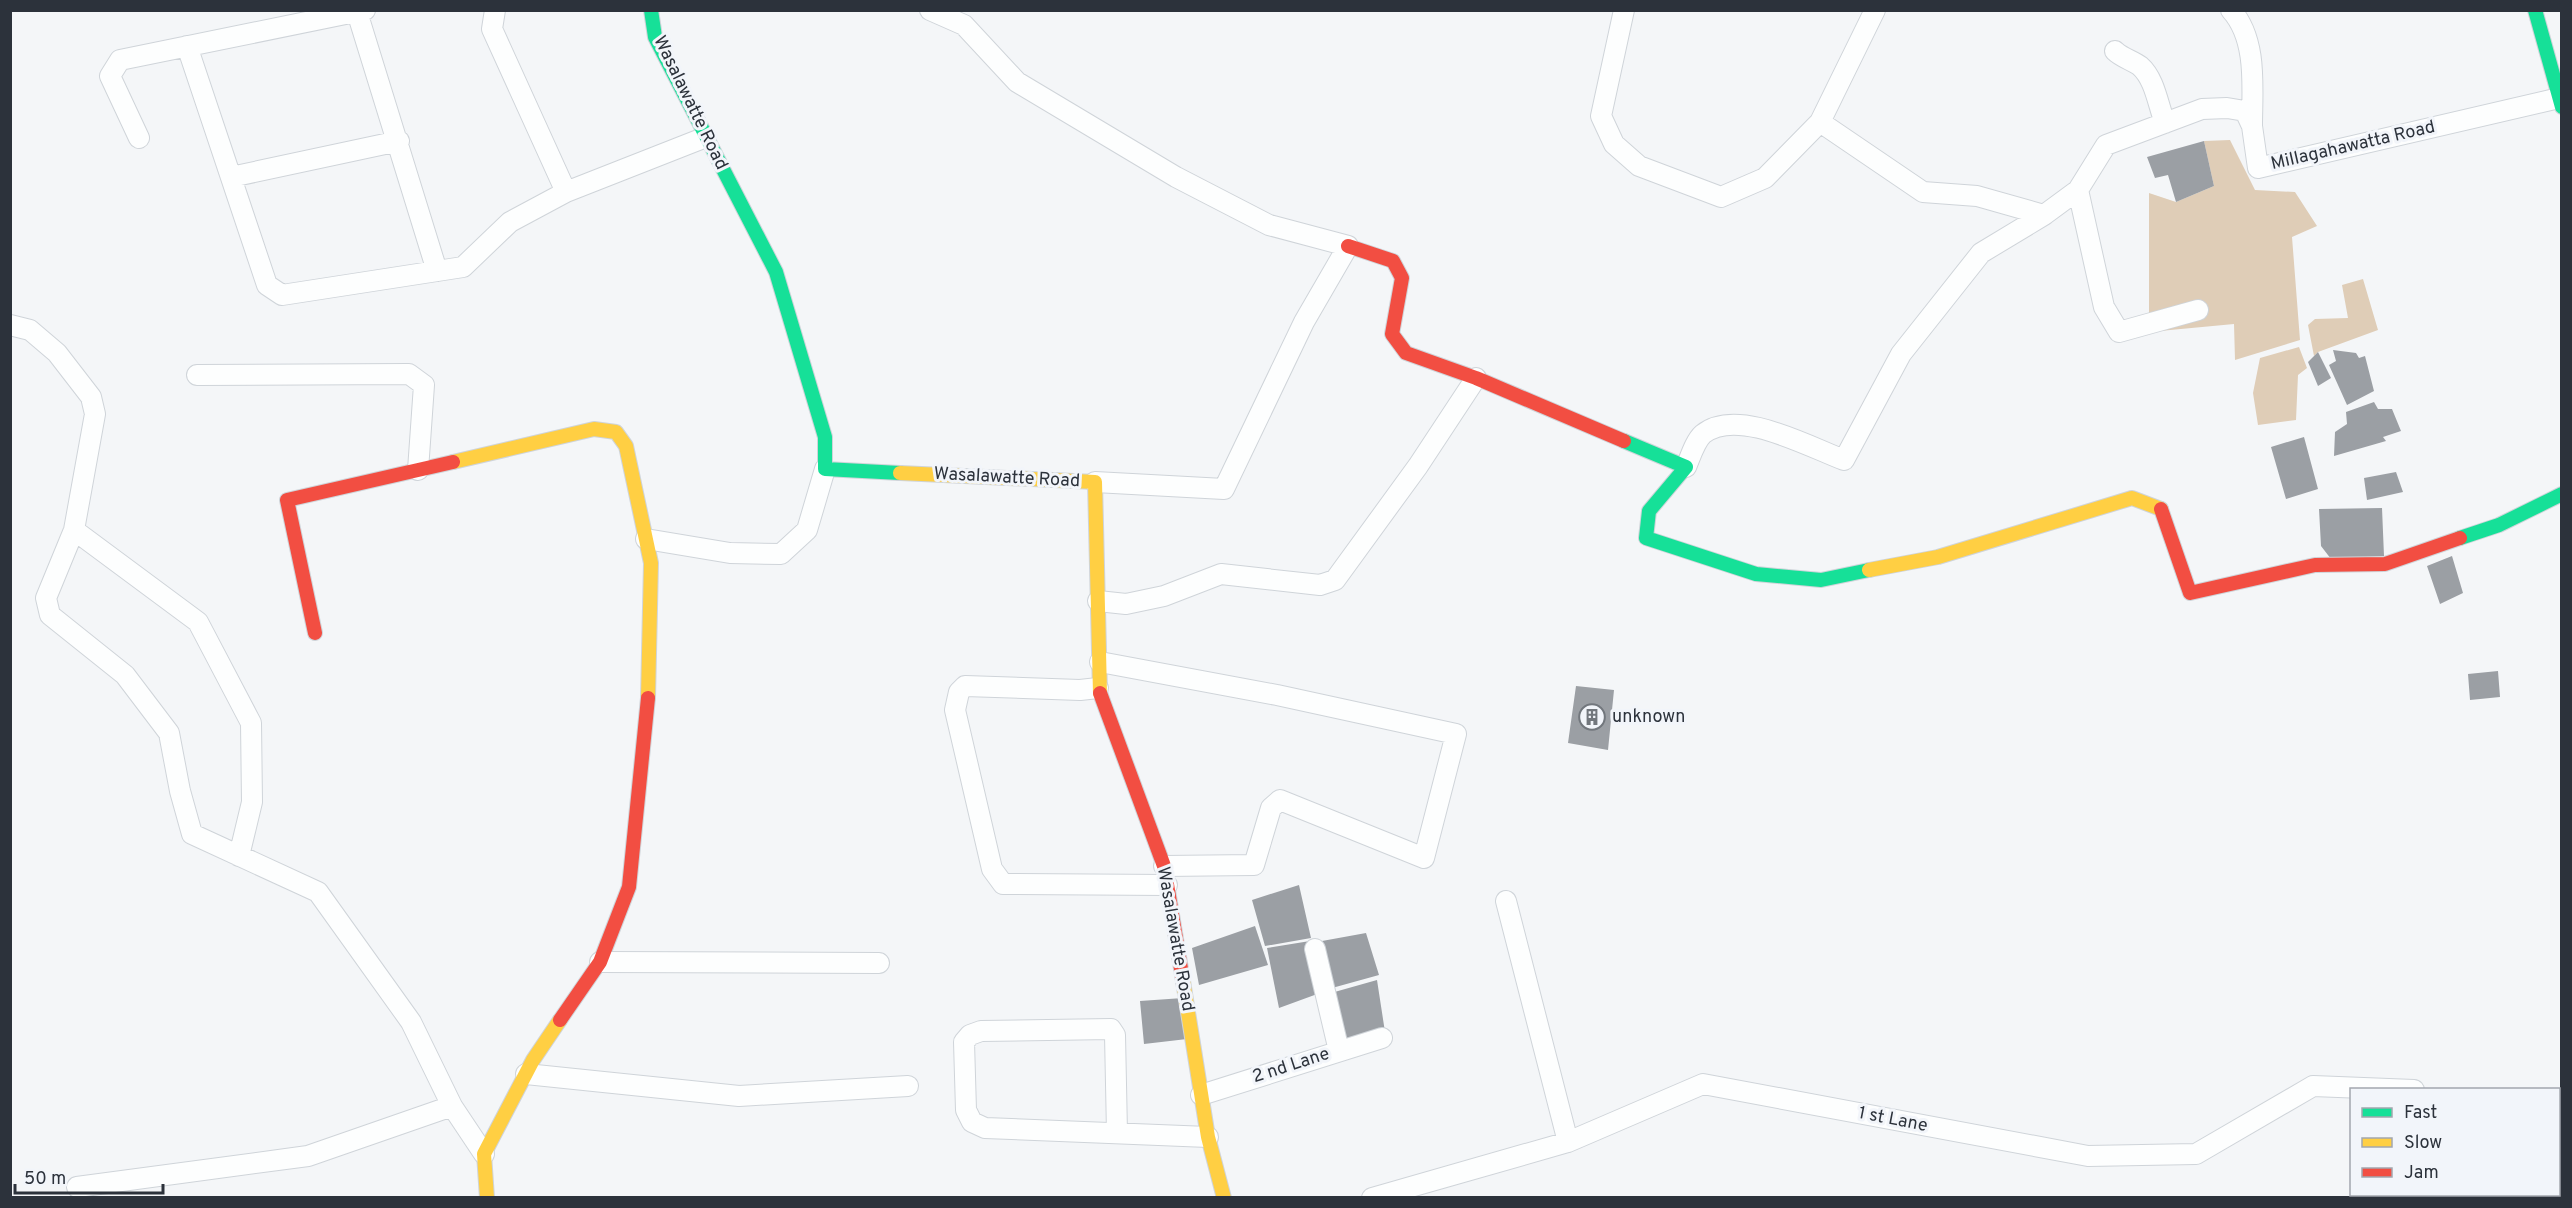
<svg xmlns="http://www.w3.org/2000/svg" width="2572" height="1208" font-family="Overpass,sans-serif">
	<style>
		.forest { fill: #dfcdb7 }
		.building { fill: #9b9fa4 }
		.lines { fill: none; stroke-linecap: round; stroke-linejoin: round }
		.street-casing { stroke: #cfd4d9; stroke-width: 22 }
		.fast-casing { stroke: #cfd4d9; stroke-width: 16 }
		.slow-casing { stroke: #cfd4d9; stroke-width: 16 }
		.jam-casing { stroke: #cfd4d9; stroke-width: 16 }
		.street { stroke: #fdfefe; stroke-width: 20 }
		.fast { stroke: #16e098; stroke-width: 14 }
		.slow { stroke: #ffcf43; stroke-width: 14 }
		.jam { stroke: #f24e42; stroke-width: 14 }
		.labels { text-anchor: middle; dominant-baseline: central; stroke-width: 6; stroke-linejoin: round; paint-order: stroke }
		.street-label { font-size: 18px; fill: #2c323b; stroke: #f2f5fa }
		.poi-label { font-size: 18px; fill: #2c323b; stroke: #f2f5fa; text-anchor: start }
	</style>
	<rect width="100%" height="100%" fill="#f4f6f8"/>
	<path class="forest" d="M2230 140 2255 190 2295 192 2317 226 2292 237 2300 340 2235 360 2234 324 2149 332V193L2176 202 2214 186 2204 141Z
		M2363 279 2378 330 2318 352 2314 356 2308 325 2315 319 2348 318 2342 285Z
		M2299 347 2307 368 2298 375 2296 420 2258 425 2253 393 2260 358Z"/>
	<path class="building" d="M2204 141 2214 186 2176 202 2168 175 2155 178 2147 157Z
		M2333 350 2356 353 2359 358 2365 356 2374 391 2347 405 2329 365 2336 361Z
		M2318 352 2331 378 2318 386 2308 362Z
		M2374 402 2378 409H2392L2401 431 2383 437 2386 441 2334 456 2335 432 2347 424 2346 412Z
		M2304 437 2318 489 2286 499 2271 447Z
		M2396 472 2403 492 2367 500 2364 478Z
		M2382 508 2384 556 2331 559 2321 546 2319 509Z
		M2452 556 2463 593 2440 604 2427 566Z
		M2498 671 2500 697 2470 700 2468 674Z
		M1576 686 1614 690 1608 750 1568 743Z
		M1299 885 1311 938 1265 946 1252 900Z
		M1255 926 1268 965 1199 985 1192 948Z
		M1366 933 1379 975 1332 988 1322 941Z
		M1310 941 1320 993 1279 1008 1267 948Z
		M1377 980 1385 1032 1343 1043 1331 993Z
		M1183 998 1187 1039 1144 1044 1140 1001Z"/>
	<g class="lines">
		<g class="street-casing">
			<path id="street" d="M495 10 492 29 566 192
				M930 10 964 25 1017 82 1176 177 1269 225 1348 246 1304 322 1224 489 1095 482
				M1624 10 1601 116 1614 144 1639 166 1721 197 1765 178 1820 122 1875 10
				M2231 10C2258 40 2252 89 2252 126
				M357 12 437 271
				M187 46 267 285 282 295 463 267 510 222 566 192 706 137
				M2115 51C2122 58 2134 61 2140 66 2155 79 2158 105 2165 123
				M1820 122 1923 192 1977 196 2044 215 2078 190 2106 145 2202 109 2227 108 2245 111 2252 126 2258 168 2559 98
				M139 138 110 76 120 60 365 10
				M231 177 399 141
				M2078 190 2104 307 2119 332 2198 310
				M10 325 30 330 57 353 91 397 95 414 74 530 46 598 50 615 125 675 169 733 180 791 192 834 318 892 411 1022 452 1106 484 1154
				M197 375 409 374 424 385 418 470
				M1686 467C1690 458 1695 441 1703 434 1737 407 1807 446 1844 460L1901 354 1981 253 2044 215
				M74 530 198 622 251 723 252 802 239 856
				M646 539 730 553 781 554 807 530 825 469
				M1098 601 1126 604 1164 596 1221 574 1320 585 1335 580 1418 466 1476 378
				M1100 662 1277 695 1456 734 1424 858 1280 800 1271 808 1254 865 1164 866
				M1098 688 1080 690 965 686 959 692 955 710 992 869 1003 884 1167 885
				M1506 901 1568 1142
				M1315 949 1339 1051
				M600 962 879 963
				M526 1074 739 1096 908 1086
				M1201 1095 1382 1038
				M1117 1133 1115 1035 1111 1029 981 1031 970 1035 964 1042 966 1110 972 1122 985 1128 1208 1137
				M77 1187 308 1156 452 1106
				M1372 1198 1568 1142 1703 1084 2088 1156 2196 1154 2313 1086 2414 1090"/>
		</g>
		<g class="fast-casing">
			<path id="fast" d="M651 10 655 37 776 272 825 437V469L900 473
				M2535 10 2562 107
				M1624 441 1686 467 1649 511 1646 538 1756 574 1821 580 1869 570
				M2460 538 2499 525 2562 494"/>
		</g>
		<g class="slow-casing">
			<path id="slow" d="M453 462 594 429 616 432 626 446 651 563 648 698
				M900 473 1095 482 1100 693
				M1869 570 1938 557 2132 498 2161 509
				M1183 981 1208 1137 1224 1198
				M487 1198 484 1154 533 1060 560 1020"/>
		</g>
		<g class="jam-casing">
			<path id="jam" d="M1348 246 1393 261 1402 278 1392 334 1406 353 1476 378 1624 441
				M2161 509 2190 593 2315 565 2385 564 2460 538
				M315 633 287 500 453 462
				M1100 693 1164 866 1183 981
				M560 1020 600 962 629 887 648 698"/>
		</g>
		<use href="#street" class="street"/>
		<use href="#fast" class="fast"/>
		<use href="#slow" class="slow"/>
		<use href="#jam" class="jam"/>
	</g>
	<defs>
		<g id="building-ring" transform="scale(1.35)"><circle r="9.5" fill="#f2f5fa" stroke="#72777d" stroke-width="1.5"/><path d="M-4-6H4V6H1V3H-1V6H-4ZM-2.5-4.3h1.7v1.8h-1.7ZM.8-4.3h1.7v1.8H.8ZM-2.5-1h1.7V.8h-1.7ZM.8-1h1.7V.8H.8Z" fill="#72777d"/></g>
	</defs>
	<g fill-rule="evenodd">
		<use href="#building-ring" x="1592" y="717"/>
	</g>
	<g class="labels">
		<g class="street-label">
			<text transform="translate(690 103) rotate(64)">Wasalawatte Road</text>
			<text transform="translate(2353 146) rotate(-13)">Millagahawatta Road</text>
			<text transform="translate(1007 478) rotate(3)">Wasalawatte Road</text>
			<text transform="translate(1175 939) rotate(80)">Wasalawatte Road</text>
			<text transform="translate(1291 1066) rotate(-18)">2 nd Lane</text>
			<text transform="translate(1893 1120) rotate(11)">1 st Lane</text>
		</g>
		<g class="poi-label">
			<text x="1612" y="717">unknown</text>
		</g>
	</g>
	<rect width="2572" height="1208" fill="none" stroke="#2c323b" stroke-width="24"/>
	<rect x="2350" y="1088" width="210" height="108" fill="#f2f5fa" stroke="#a3a7ae" stroke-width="1.5"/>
	<rect x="2362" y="1108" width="30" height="9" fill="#16e098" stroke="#a3a7ae" stroke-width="1.5"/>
	<text x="2404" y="1118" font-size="18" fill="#2c323b">Fast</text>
	<rect x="2362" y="1138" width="30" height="9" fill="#ffcf43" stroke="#a3a7ae" stroke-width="1.5"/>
	<text x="2404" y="1148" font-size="18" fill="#2c323b">Slow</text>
	<rect x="2362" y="1168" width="30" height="9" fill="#f24e42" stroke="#a3a7ae" stroke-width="1.5"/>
	<text x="2404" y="1178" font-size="18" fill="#2c323b">Jam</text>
	<path d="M15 1184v9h148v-9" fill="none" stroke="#2c323b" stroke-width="3"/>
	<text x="24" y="1184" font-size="18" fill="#2c323b" stroke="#f2f5fa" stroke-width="4.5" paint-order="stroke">50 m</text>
</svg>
